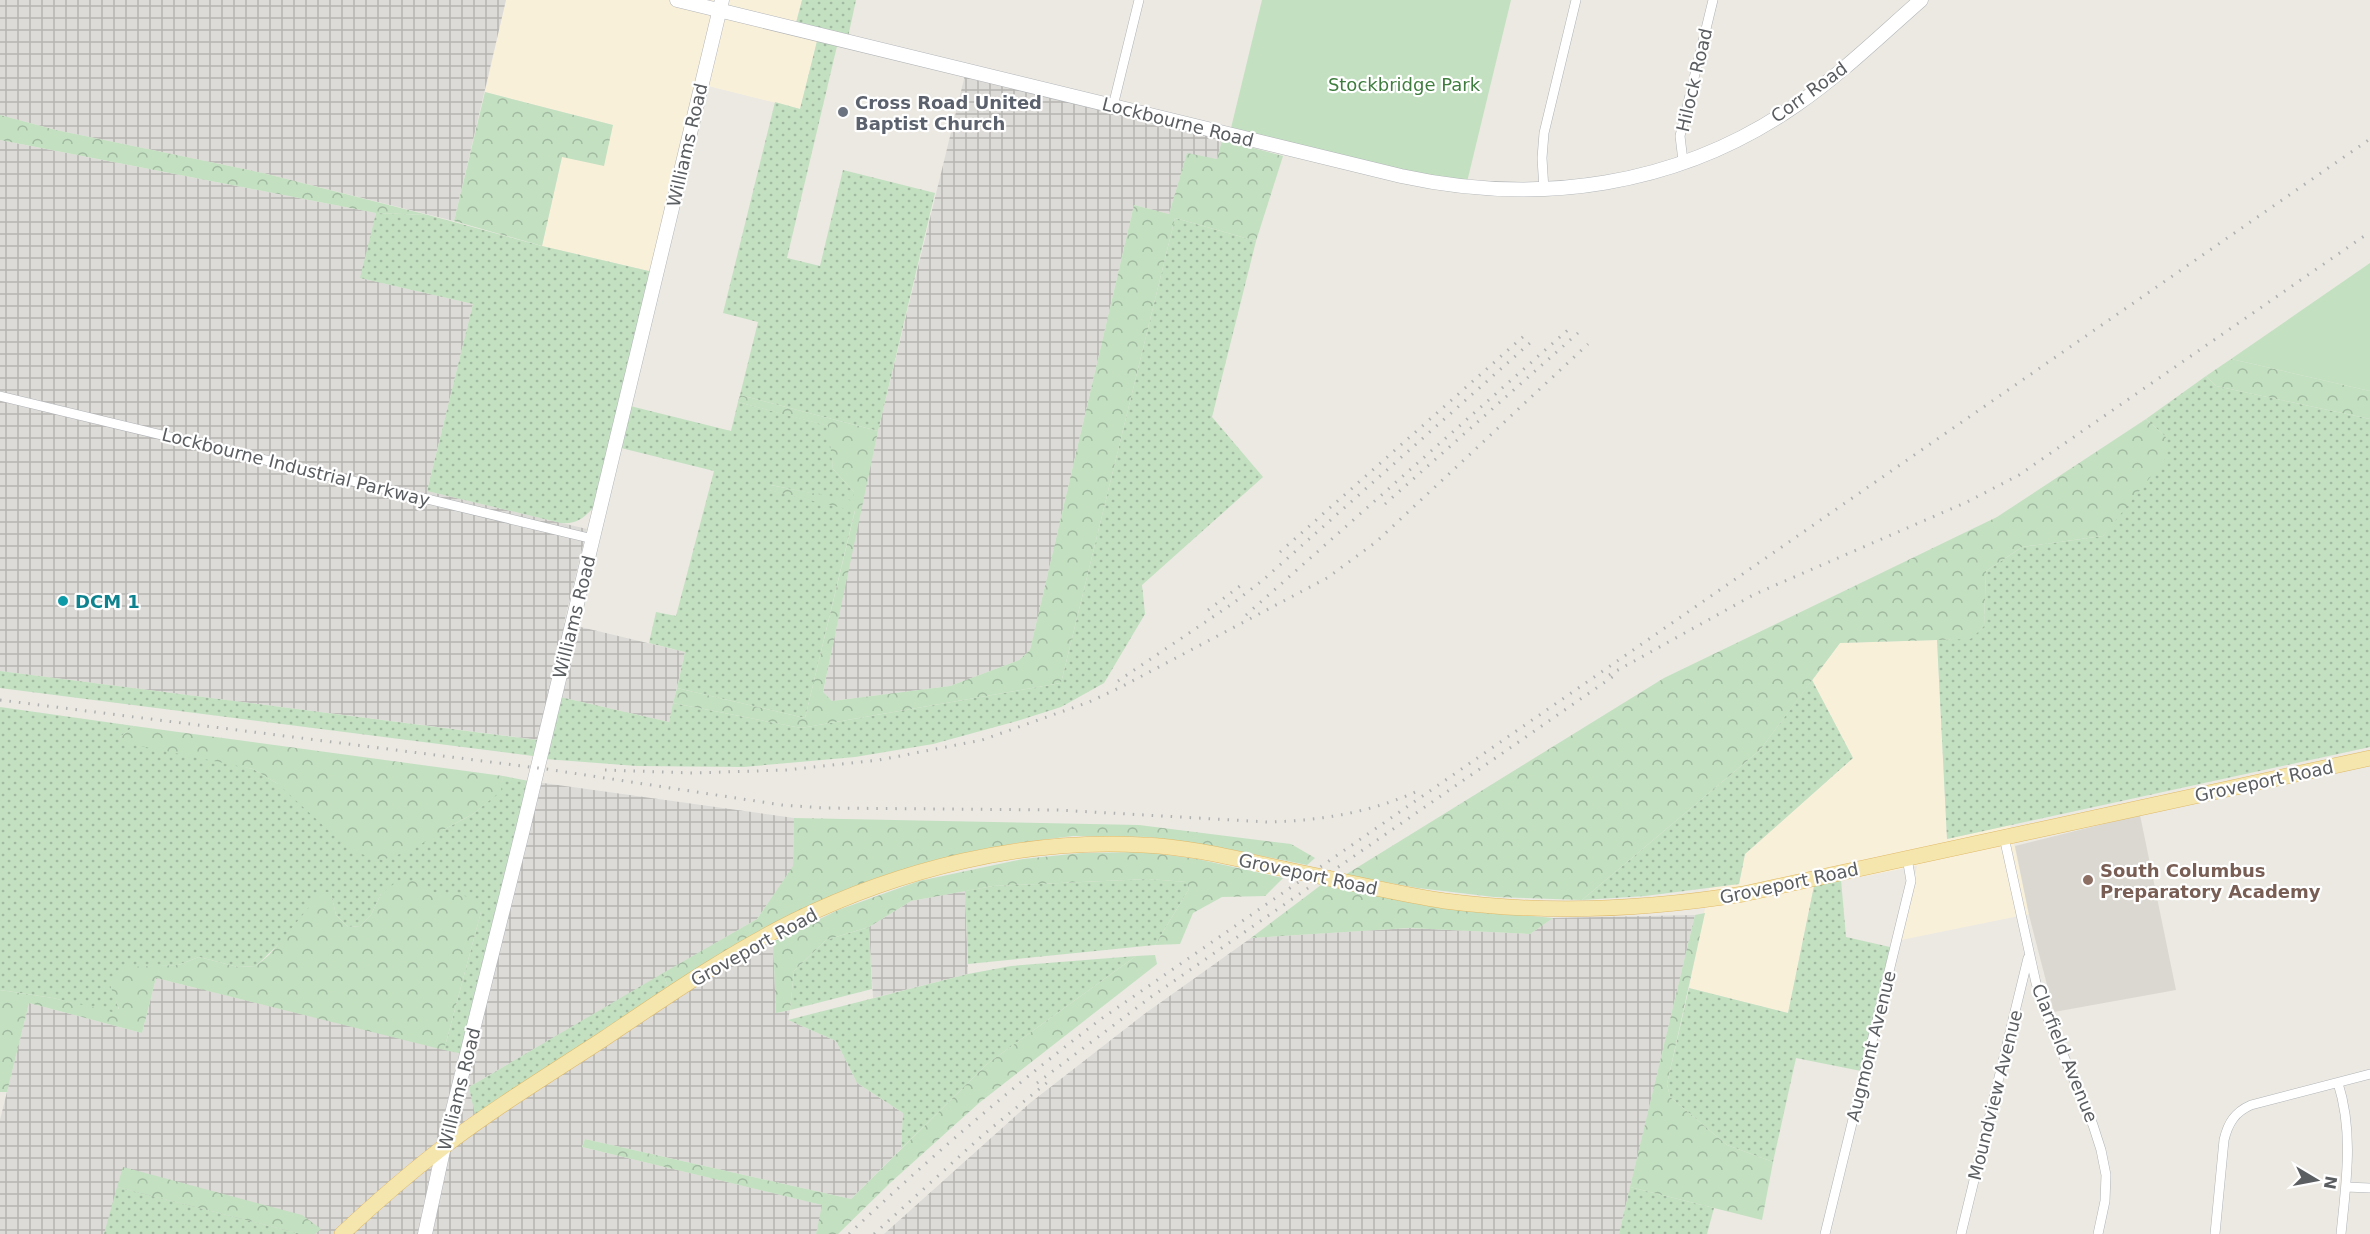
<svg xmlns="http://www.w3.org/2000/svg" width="2370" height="1234" font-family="'DejaVu Sans',sans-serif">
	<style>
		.commercial { fill: #f9f0da }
		.industrial { fill: url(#industrial-grid) }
		.education { fill: #dbd8d1 }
		.grass { fill: url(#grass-dots) }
		.forest { fill: url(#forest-crowns) }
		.park { fill: #c3e0c1 }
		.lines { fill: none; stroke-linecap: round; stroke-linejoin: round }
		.street-casing { stroke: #b0b3b6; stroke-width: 10 }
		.secondary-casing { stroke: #b2b5b8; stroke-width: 15 }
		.primary-casing { stroke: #e0b967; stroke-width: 16 }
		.street { stroke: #fff; stroke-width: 9 }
		.secondary { stroke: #fff; stroke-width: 14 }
		.primary { stroke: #f5e6ae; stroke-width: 15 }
		.rail { stroke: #b0b1b1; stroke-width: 3; stroke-dasharray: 1.5 8; stroke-linecap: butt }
		.primary-bridge-casing { stroke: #e0b967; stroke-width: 16; stroke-linecap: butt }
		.primary-bridge { stroke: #f5e6ae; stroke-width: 15 }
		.worship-dot { fill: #6b7280; stroke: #fff; stroke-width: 2 }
		.culture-dot { fill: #0f9aa8; stroke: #fff; stroke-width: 2 }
		.education-dot { fill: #8d6e63; stroke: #fff; stroke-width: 2 }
		.labels { text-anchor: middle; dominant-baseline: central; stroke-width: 4.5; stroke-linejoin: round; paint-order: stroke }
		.street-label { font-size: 18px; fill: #5b5e61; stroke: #fff }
		.park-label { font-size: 18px; fill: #3e7d3e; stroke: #fff }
		.worship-label { font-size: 18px; font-weight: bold; fill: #5b616d; stroke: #fff; text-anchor: start }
		.culture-label { font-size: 18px; font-weight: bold; fill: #0d838f; stroke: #fff; text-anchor: start }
		.education-label { font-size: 18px; font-weight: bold; fill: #785e54; stroke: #fff; text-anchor: start }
	</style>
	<defs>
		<pattern id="industrial-grid" width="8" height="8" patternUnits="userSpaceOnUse" patternTransform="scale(1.5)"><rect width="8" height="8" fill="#dddbd7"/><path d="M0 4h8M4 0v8" fill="none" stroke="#b6b5b2"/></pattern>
		<pattern id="grass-dots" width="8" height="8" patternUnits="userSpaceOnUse" patternTransform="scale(1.5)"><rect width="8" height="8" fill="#c3e0c1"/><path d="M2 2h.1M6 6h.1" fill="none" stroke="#a1b9a0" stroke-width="1.8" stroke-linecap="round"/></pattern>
		<pattern id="forest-crowns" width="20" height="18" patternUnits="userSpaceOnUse" patternTransform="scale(1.5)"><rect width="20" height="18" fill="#c3e0c1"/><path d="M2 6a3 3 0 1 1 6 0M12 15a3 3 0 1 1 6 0" fill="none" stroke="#a1b9a0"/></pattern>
	</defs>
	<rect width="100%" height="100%" fill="#ebe9e2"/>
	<path class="commercial" d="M506 0H802L796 22 820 29 800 109 700 84 653 272 542 246 562 157 613 125 485 92Z
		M1937 640 1947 839 2010 825 2029 914 1901 940 1917 866 1814 886 1788 1013 1689 988 1709 888 1739 884 1745 854 1853 758 1812 680 1840 643Z"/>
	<path class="industrial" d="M0 0H506L454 221 263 173 56 130 0 115Z
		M965 75 1222 140 1217 159 1187 154 1169 214 1134 205 1030 650 1019 660 950 686 832 701 823 693 860 511 878 431Z
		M0 140 376 213 361 278 473 304 427 491 587 529 564 623 685 652 669 722 560 697 548 741 0 671Z
		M529 781 794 818 793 867 757 919 469 1087 476 1114 668 987 770 926 773 942 776 1013 790 1010 788 1020 836 1041 857 1083 903 1113 901 1149 851 1199 585 1139 582 1147 823 1205 816 1234H0V1120L29 1003 142 1033 156 978 463 1054Z
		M965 891 968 974 873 998 869 927 911 901Z
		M1695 915 1619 1234H884L1030 1103 1143 1015 1251 938 1409 928 1530 934 1553 918Z"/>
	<path class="education" d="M2140 815 2176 990 2054 1012 2029 915 2015 846Z"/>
	<path class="grass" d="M802 0H856L848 37 796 23Z
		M817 41 837 46 787 258 820 266 843 170 935 193 878 431 740 395 758 322 723 313 775 102 800 109Z
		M376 213 428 215 542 246 653 272 593 508C583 519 576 524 561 523L427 491 473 304 360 278Z
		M1175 218 1256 241 1212 417 1263 477 1142 585 1145 614 1104 683 1061 707 1017 721 933 744 855 757 743 767 637 766 545 759 560 697 669 722 673 703 801 728 1061 683Z
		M2206 376 2216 386 2370 419V747L1947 839 1937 640 1971 638 1984 626 1986 571 2022 547 2103 536 2166 437 2146 419Z
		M738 402 829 426 833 469 854 492V502L771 485 769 490 855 510 805 718 677 688 685 652 649 643 656 612 676 616 714 471 621 448 630 406 731 431Z
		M0 671 538 740 533 756 0 688Z
		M1812 680 1853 758 1745 854 1739 884 1645 896 1582 900 1760 750Z
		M0 707 134 726 120 737 253 769 278 784 443 830 473 814 500 791 503 776 529 781 463 1054 444 1050 481 912 448 893 381 894 371 915 360 926 348 927 336 915 331 893 256 966 238 967 199 957 178 965 127 968 116 1000 119 1010 111 1013 53 998 0 990Z
		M1148 879 1187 882 1189 889 1155 945 968 964 965 891 993 886Z
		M1841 880 1846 937 1890 947 1861 1071 1796 1058 1773 1162 1727 1145 1670 1097 1667 1084 1689 988 1788 1013 1814 886Z
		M869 927 872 989 790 1010 794 971 826 940Z
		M1136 956 987 1064 901 1149 903 1113 857 1083 836 1041 788 1020 968 974 1011 966Z
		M663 973 668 987 475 1115 469 1087Z
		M117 1187 301 1234H104Z
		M1630 1187 1714 1208 1707 1234H1619Z"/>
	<path class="forest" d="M485 92 613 125 604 166 562 157 542 246 454 221Z
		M0 115 56 130 263 173 428 215 376 213 0 140Z
		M1222 140 1283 156 1256 241 1175 218 1061 683 801 728 673 703 677 688 805 718 855 511 768 490 770 485 854 501V492L833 469 828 426 738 402 740 395 878 431 823 692 832 701 950 686 1019 660 1030 650 1134 205 1169 214 1187 153 1217 159Z
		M2231 359 2370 391V419L2216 386 2206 376Z
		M2146 419 2166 437 2165 459 2103 536 2022 547 1986 571 1984 626 1971 639 1840 643 1760 750 1582 900 1494 897 1418 888 1345 875 1664 678 1997 517Z
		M134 726 503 776 501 791 473 814 443 830 412 850 382 860 351 851 278 784 253 769 126 743 120 737Z
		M794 818 1139 825 1291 844 1315 858 1307 865 1208 845 1149 837 1073 836 1016 843 924 864 770 926 668 987 663 973 757 919 793 866Z
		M1146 852 1197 859 1283 878 1265 896 1222 897 1193 913 1180 944 1155 945 1189 889 1186 882 1148 879 993 886 911 901 869 927 826 940 794 971 790 1010 776 1013 773 942 838 910 919 881 1023 859 1081 853Z
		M399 880 417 881 427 892 448 893 475 898 481 912 444 1050 156 978 142 1033 29 1003 7 1092H0V990L53 998 112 1012 119 1009 110 985 119 972 128 967 178 965 199 957 238 967 256 966 269 955 322 892H331L336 915 348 927 360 926 371 915 381 894Z
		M1321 885 1444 908 1553 918 1530 934 1409 928 1251 938Z
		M1705 913 1667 1084 1670 1097 1727 1145 1773 1162 1762 1220 1630 1187 1695 915Z
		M1155 955 1157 964 979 1103 890 1183 838 1234H816L822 1205 582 1147 585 1139 851 1199 987 1064 1136 956Z
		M123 1167 302 1215 321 1229 315 1234H301L117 1187Z"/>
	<path class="park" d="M1262 0H1511L1467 182 1441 179 1231 128Z
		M2370 263V391L2231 359Z"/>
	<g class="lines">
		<g class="street-casing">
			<path id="street" d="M1113 106 1139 0
				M1683 161 1680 136 1713 0
				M1544 190 1542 158 1544 133 1576 0
				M0 396 593 539
				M2004 837 2036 983 2048 1019 2093 1125 2101 1150 2106 1175 2105 1201 2098 1234
				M2338 1083C2354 1133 2346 1183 2341 1234
				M2346 1187 2370 1188
				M1825 1234 1911 881 1907 858
				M1961 1234 2028 958
				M2215 1234 2224 1140C2228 1123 2235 1112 2251 1105L2370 1074"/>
		</g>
		<g class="secondary-casing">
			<path id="secondary" d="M677 0 1401 176C1538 206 1678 187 1796 105 1840 75 1880 36 1921 0
				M425 1234 444 1146 523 829 722 0"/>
		</g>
		<g class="primary-casing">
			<path id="primary" d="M1342 881C1376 888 1411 896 1445 901 1545 914 1644 910 1743 894L2370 758
				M342 1234C374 1204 407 1175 442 1148 494 1108 550 1074 605 1038 666 997 728 954 794 921 900 869 1024 838 1143 845 1191 847 1237 859 1284 869"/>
		</g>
		<use href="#street" class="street"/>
		<use href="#secondary" class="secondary"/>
		<use href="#primary" class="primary"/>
		<path class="rail" d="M1385 504 1578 333
			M1280 552 1525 335
			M1208 610 1244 583
			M1246 615 1570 328
			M1609 675 1755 594 1967 502 2019 475 2370 232
			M1118 681 1232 604 1263 580 1530 343
			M0 700 546 769 782 805 824 808 1057 810 1267 822C1320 821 1374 812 1422 789
			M605 770 692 773 786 770 879 760 982 740 1089 702 1121 687 1327 578 1376 542 1588 344
			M1037 1083 1151 997 1618 673
			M849 1234C929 1158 1013 1086 1101 1019L2370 139
			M874 1234 983 1135 1049 1081"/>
		<g class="primary-bridge-casing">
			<path id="primary-bridge" d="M1284 869 1342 881"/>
		</g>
		<use href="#primary-bridge" class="primary-bridge"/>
	</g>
	<circle class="worship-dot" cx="843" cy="112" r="6"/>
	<circle class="culture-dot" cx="63" cy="601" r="6"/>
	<circle class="education-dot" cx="2088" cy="880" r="6"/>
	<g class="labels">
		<g class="street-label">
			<text transform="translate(1694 80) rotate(-77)">Hilock Road</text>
			<text transform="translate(1809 92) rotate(-36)">Corr Road</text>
			<text transform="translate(1178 122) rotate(14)">Lockbourne Road</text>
			<text transform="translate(687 145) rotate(-77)">Williams Road</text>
			<text transform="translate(296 467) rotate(14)">Lockbourne Industrial Parkway</text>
			<text transform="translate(574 617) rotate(-76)">Williams Road</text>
			<text transform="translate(2264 781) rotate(-12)">Groveport Road</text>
			<text transform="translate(1308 874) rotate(12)">Groveport Road</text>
			<text transform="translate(1789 883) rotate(-12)">Groveport Road</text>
			<text transform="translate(754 947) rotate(-29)">Groveport Road</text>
			<text transform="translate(1871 1046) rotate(-76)">Augmont Avenue</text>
			<text transform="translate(2065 1053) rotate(68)">Clarfield Avenue</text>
			<text transform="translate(459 1089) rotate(-76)">Williams Road</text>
			<text transform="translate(1995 1095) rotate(-76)">Moundview Avenue</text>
		</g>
		<g class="park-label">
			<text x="1404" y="84">Stockbridge Park</text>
		</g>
		<g class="worship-label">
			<text x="855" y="102">Cross Road United<tspan x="855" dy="21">Baptist Church</tspan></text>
		</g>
		<g class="culture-label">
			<text x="75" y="601">DCM 1</text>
		</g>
		<g class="education-label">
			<text x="2100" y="870">South Columbus<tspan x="2100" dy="21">Preparatory Academy</tspan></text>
		</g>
	</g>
	<g transform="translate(2316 1180) rotate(100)" stroke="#ffffff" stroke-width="4.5" paint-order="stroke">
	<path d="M0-4.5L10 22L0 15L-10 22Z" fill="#5b5e61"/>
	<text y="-9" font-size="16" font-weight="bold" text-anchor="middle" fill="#5b5e61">N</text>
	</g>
</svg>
